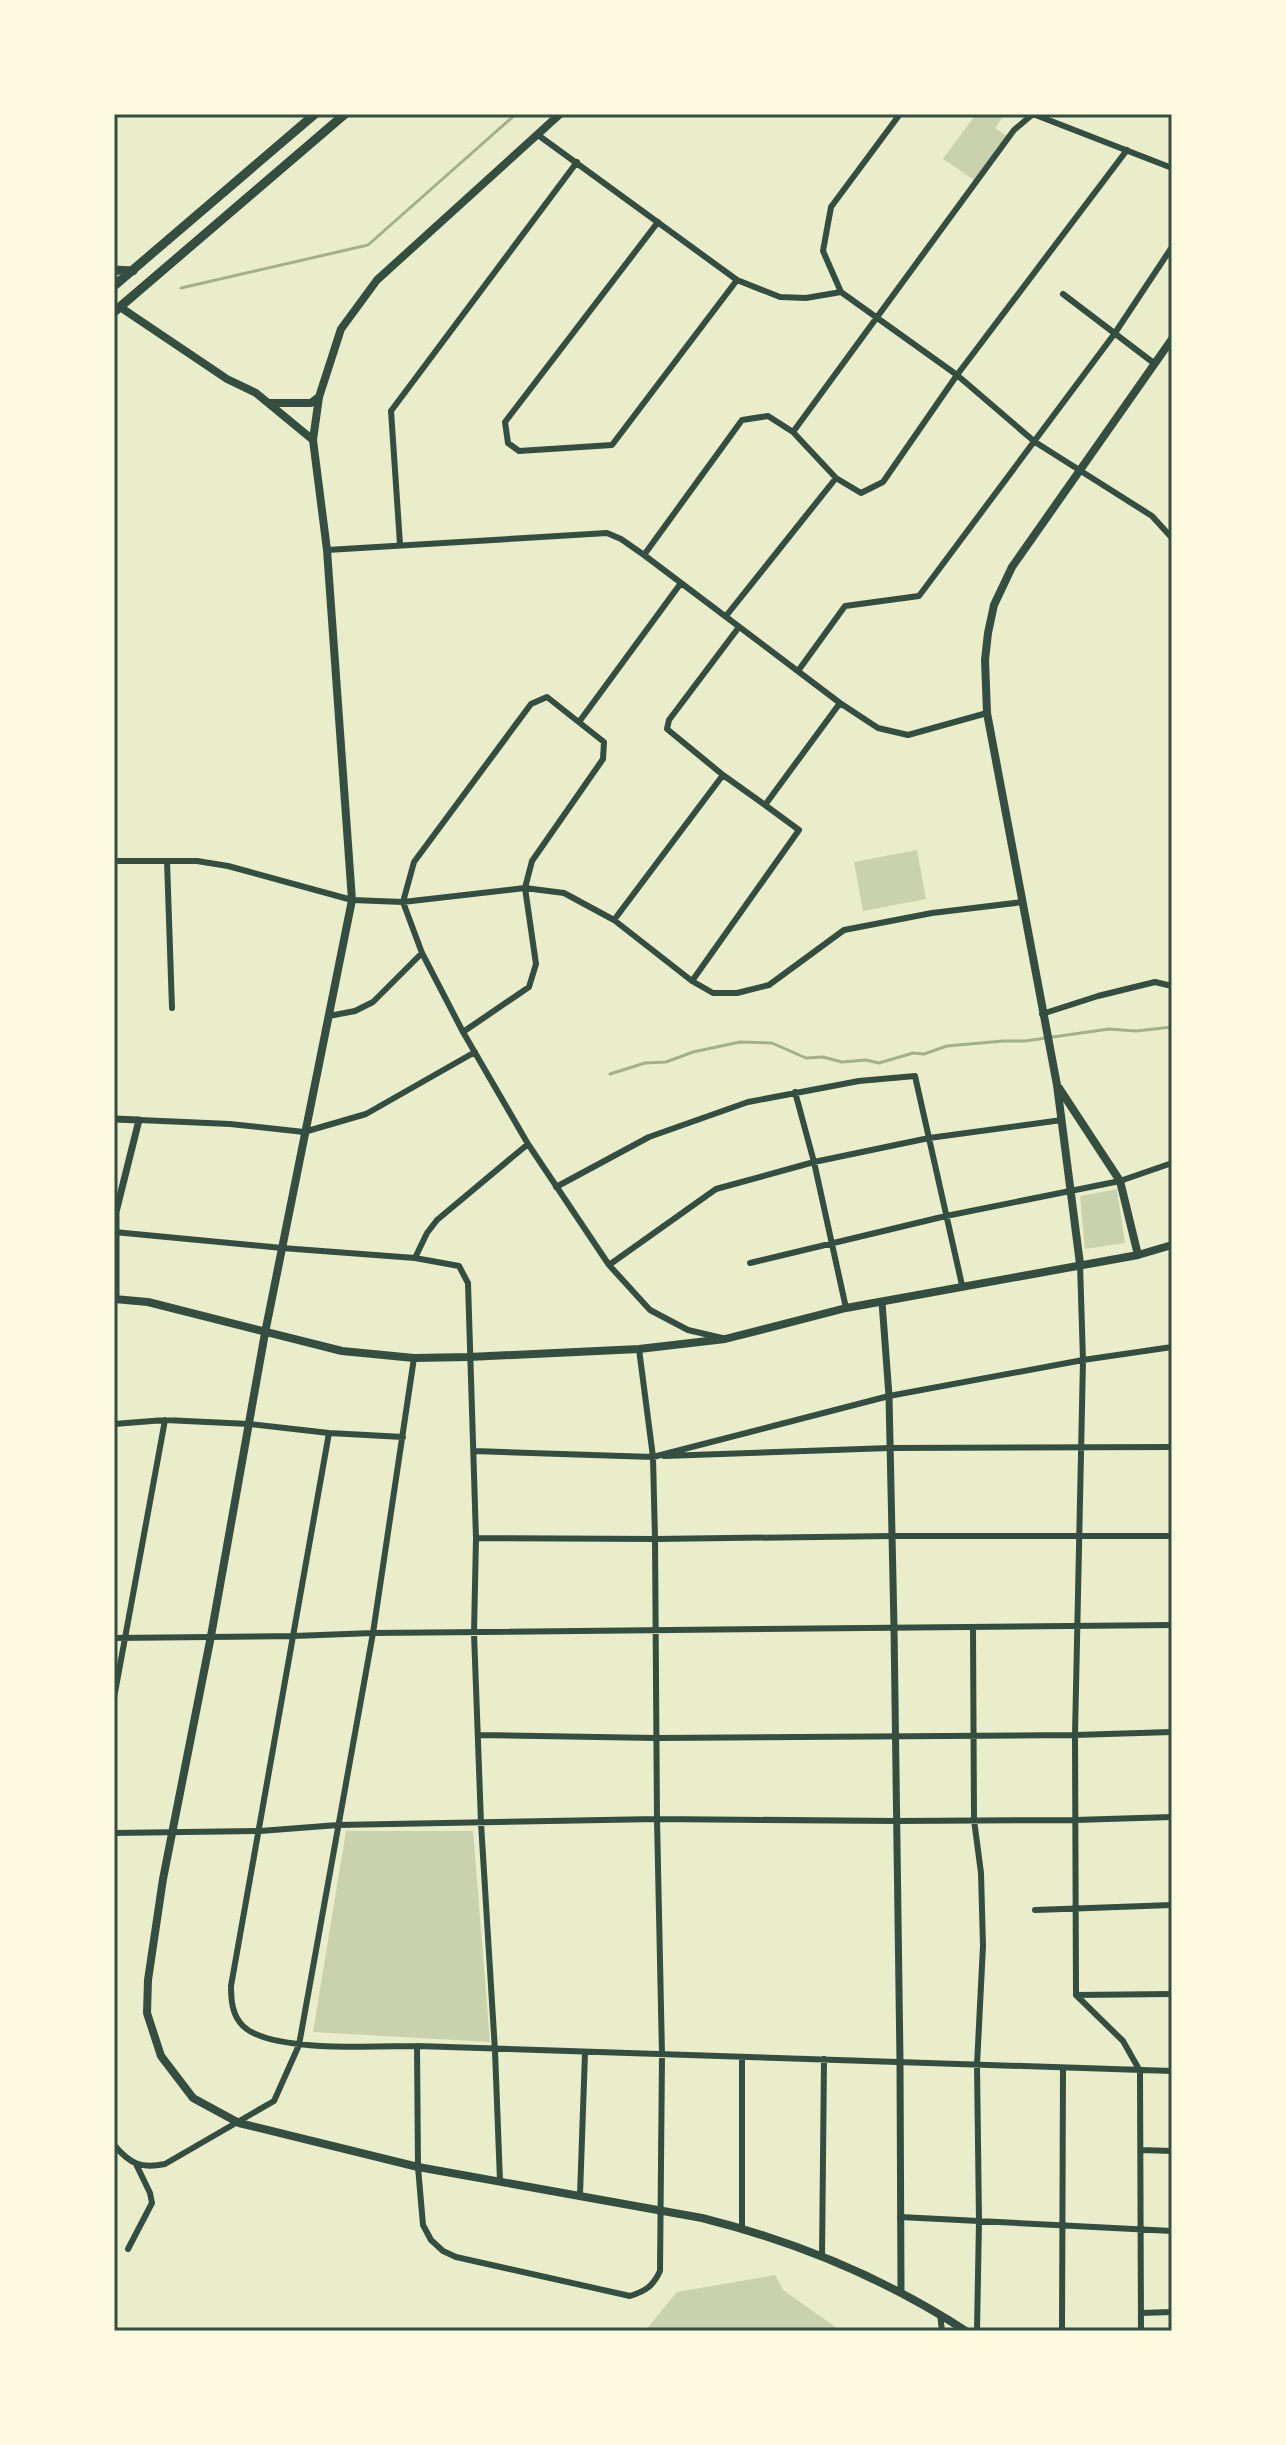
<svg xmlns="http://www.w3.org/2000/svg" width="1286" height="2445" font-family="Karla,sans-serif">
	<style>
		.green { fill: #cad2ad }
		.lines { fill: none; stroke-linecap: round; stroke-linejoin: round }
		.stream { stroke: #a3b18a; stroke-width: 3 }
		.minor { stroke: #344e41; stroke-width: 6 }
		.tertiary { stroke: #344e41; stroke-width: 7 }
		.secondary { stroke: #344e41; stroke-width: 8 }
		.primary { stroke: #344e41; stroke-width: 9 }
		.neatline { fill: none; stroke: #344e41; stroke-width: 3 }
	</style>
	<rect width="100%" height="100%" fill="#e9edc9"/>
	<path class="green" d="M976 114H1005L995 128 1007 136 974 180 943 159Z
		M917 850 926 899 863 911 854 862Z
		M1117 1189 1125 1243 1085 1249 1080 1196Z
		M346 1831H473L490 2042 313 2032Z
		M775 2275 783 2290 841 2331H645L677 2292Z"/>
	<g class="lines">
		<path class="stream" d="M181 288 368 245 516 114
			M610 1074 645 1063 666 1062 693 1052 740 1042 772 1043 806 1058 823 1057 842 1062 866 1060 879 1063 913 1053 924 1054 947 1046 1003 1041H1025L1109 1029 1136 1031 1172 1027"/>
		<path class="minor" d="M538 135 737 280 780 297 806 298 841 292 957 375 1035 442 1152 516 1172 538
			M658 222 505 422 508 443 519 451 612 445 737 280
			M841 292 823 251 831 207 900 114
			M1063 294 1155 364
			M793 432 1014 130 1033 114 1172 168
			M400 544 391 411 577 162
			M327 550 607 533 621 539 644 555 840 703 878 728 908 735 987 713
			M644 555 742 420 768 416 793 432 836 478 861 493 883 482 957 375 1127 150
			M726 616 836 478
			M739 627 669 720 667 729 723 775 765 805 840 703
			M798 671 845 606 919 596 1115 333 1172 247
			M579 722 681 583
			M114 861H197L228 866 352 900 403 902 525 888 564 893 614 920 692 981 713 993H737L769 985 844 930 932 913 1023 902
			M167 861 172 1008
			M614 920 723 775
			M692 981 799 830 765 805
			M1042 1014 1098 996 1155 982 1172 986
			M329 1016 355 1011 373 1002 422 953
			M463 1032 529 987 536 964 525 888 532 861 603 759 604 742 547 697 531 704 414 862 403 902 422 953 463 1032 528 1144 609 1265 650 1310 688 1330 722 1338
			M795 1092 814 1162 846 1308
			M139 1120 230 1124 304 1132 366 1114 475 1052
			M556 1187 649 1137 748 1102 859 1081 915 1076 962 1285
			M114 1232 282 1248 415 1258 459 1266 468 1283 476 1538 474 1633 481 1823 495 2051 500 2181
			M415 1258 427 1233 437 1220 528 1144
			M750 1263 946 1216 1120 1181 1172 1163
			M1080 1264 1083 1360 1075 1735 1076 1995 1123 2041 1140 2071 1141 2331
			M609 1265 716 1189 814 1162 929 1138 1062 1120
			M114 1424 165 1420 249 1424 329 1433 403 1437
			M329 1433 231 1986C231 2000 232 2015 243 2026 271 2053 377 2046 417 2046L1172 2071
			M474 1451 653 1457 889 1396 1083 1360 1172 1347
			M664 1456 890 1448 1172 1447
			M476 1538 655 1539 892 1536H1172
			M973 1627 974 1820 981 1873 983 1946 977 2065 979 2221 977 2331
			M114 1638 294 1636 373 1633 1172 1625
			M114 1698 165 1420
			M478 1735 656 1738 1075 1735 1172 1732
			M114 1833 260 1831 338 1825 657 1819 897 1821 1075 1820 1172 1817
			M1035 1910 1172 1905
			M1076 1995 1172 1994
			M417 2046 418 2167 423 2225 431 2240 443 2251 456 2257 630 2296C646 2291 653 2286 660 2271L662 2055 657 1819 655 1539 653 1457 639 1349
			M742 2058V2228
			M114 2145C130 2164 141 2169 165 2164L274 2101 299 2045 373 1633 414 1358
			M1141 2150 1172 2151
			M580 2195 585 2053
			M900 2217 1172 2231
			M128 2249 152 2203 150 2193 136 2164
			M822 2257 824 2059
			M1141 2313 1172 2312
			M940 2314 942 2331
			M1062 2331 1063 2068"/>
		<path class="tertiary" d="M114 1119 139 1120 116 1212V1298
			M882 1302 889 1396 894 1627 900 2062 901 2292"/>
		<path class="secondary" d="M560 114 377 280 341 329 319 397 313 440 327 550 352 900 265 1333 211 1636 163 1879 148 1980 147 2013 161 2056 193 2098 239 2123 418 2167 702 2218C794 2241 886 2279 966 2331
			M120 307 227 379 256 393 313 440
			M270 403H311L319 397
			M1059 1088 1120 1181 1138 1255
			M1080 1264 1057 1085 987 713 985 660 988 633 994 605 1012 567 1172 339
			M114 1299 148 1302 342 1351 414 1358 469 1357 639 1349 725 1339 846 1308 1138 1255 1172 1245"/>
		<path class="primary" d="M114 270 133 271
			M114 286 315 114
			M114 312 345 114"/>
	</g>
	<rect width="1286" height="2445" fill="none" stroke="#fefae0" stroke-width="232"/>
	<rect x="116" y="116" width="1054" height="2213" class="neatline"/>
</svg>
